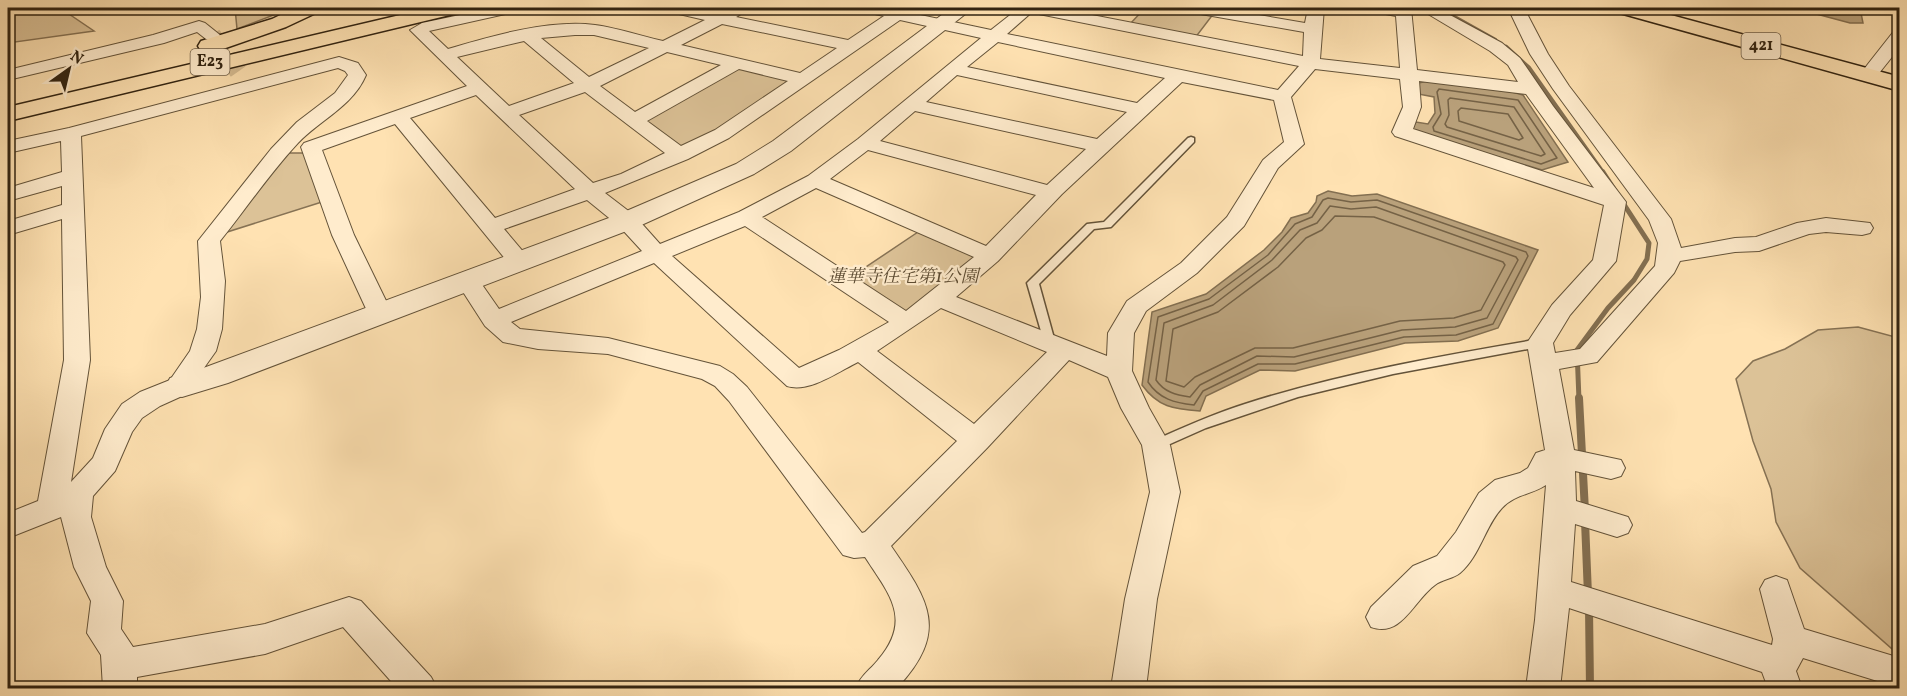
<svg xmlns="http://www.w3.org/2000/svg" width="1907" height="696" font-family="Vollkorn,'Noto Serif JP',serif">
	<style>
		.green { fill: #dcc297; stroke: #867254; stroke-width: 1.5 }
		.water { fill: #b9a17b; stroke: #836f51; stroke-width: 1.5 }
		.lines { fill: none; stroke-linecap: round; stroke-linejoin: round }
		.shore { stroke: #756246; stroke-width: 1.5 }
		.stream-far2 { stroke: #836f51; stroke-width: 4.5 }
		.stream-far1 { stroke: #836f51; stroke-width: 5 }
		.stream { stroke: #836f51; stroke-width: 8 }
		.minor-tunnel { stroke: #d6bc92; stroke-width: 18; stroke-dasharray: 18 9; stroke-linecap: butt }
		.service-casing { stroke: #645339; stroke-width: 3 }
		.minor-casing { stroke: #645339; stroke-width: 2 }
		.tertiary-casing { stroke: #645339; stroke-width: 2 }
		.trunk-casing { stroke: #312311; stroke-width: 3 }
		.motorway-casing { stroke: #312311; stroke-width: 3 }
		.service { fill: #ffeccd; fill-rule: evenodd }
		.minor { fill: #ffeccd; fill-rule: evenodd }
		.tertiary { fill: #ffeccd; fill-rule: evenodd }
		.trunk { fill: #ffe2b2; fill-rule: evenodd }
		.motorway { fill: #ffe2b2; fill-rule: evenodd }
		.labels { text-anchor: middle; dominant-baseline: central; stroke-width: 4.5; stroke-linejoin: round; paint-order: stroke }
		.shield { fill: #ffeccd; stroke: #6f5f49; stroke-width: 1.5 }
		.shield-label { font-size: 16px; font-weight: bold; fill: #312311 }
		.park-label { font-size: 18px; font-style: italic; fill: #5c4b32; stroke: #ffeccd }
	</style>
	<rect width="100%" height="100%" fill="#ffe2b2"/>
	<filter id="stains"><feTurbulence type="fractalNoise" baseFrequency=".00333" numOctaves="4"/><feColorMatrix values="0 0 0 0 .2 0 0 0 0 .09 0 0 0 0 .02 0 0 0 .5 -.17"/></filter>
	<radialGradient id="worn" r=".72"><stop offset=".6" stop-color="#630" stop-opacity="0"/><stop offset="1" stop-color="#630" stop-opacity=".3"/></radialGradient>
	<path class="green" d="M8 8H60L94 31 8 43Z
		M235 8H292L237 29Z
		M1145 8H1186L1214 13 1195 38 1129 25Z
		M738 67 795 80 744 115 682 150 643 121Z
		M284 153H304L325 201 224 233Z
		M921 230 980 255 903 314 848 279Z
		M1858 327 1899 338V655L1800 568 1776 522 1771 489 1753 441 1736 379 1753 361 1785 349 1818 330Z"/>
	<path class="water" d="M1794 8H1860L1863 23H1850Z
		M1427 81 1512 92 1523 95 1568 162 1542 170 1419 133 1412 128 1416 122 1428 124 1435 113 1434 97 1418 94 1419 83Z
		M1328 191 1352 196 1377 194 1538 250 1498 328 1458 341 1405 343 1295 371 1260 370 1206 396 1200 411C1173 409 1158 407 1142 385L1152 312 1206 294 1264 250 1282 232 1291 218 1308 213 1316 202 1317 196Z"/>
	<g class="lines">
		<path class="shore" d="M1439 89 1518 100 1557 158 1541 164 1434 131 1433 127 1441 114 1437 92Z
			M1450 98 1514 107 1545 154 1541 156 1447 127 1445 124 1449 115 1448 100Z
			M1461 108 1508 114 1523 138 1519 140 1459 121 1458 111Z
			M1328 198 1351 202 1377 200 1526 252 1528 256 1493 324 1456 335 1404 337 1295 364H1258L1203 391 1194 405C1175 403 1159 399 1148 382L1158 317 1209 299 1268 255 1295 224 1312 217 1323 200Z
			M1330 206 1351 209 1376 207 1516 257 1518 260 1487 318 1455 327 1402 330 1294 357 1257 356 1200 385 1190 397C1176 395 1164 392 1156 380L1164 323 1213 305 1272 260 1300 230 1317 223Z
			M1335 216 1374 217 1503 262 1505 265 1481 310 1454 318 1400 321 1293 348H1255L1195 377 1184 387 1166 381 1173 329 1218 312 1278 267 1306 238 1322 230Z"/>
		<path class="stream-far2" d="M1438 8 1495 40
			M1506 47 1529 68 1604 174"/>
		<path class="stream-far1" d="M1579 400 1577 350 1608 308 1634 280 1647 259 1649 243 1603 172"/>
		<path class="stream" d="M1579 398 1585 511
			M1585 521 1588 595
			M1589 608 1590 688"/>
		<path class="minor-tunnel" d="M212 35 242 77"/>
		<g class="service-casing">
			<path id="service" d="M1191 137 1194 138V142L1111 227 1094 229 1039 284 1055 342 1049 346 1045 345 1027 283 1029 281 1087 224 1104 222 1188 138Z
				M1540 339 1546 343 1544 346 1393 374 1298 397 1206 428 1161 448H1151L1149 445 1151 442C1182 428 1213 414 1245 404 1341 373 1441 356 1540 339Z"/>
		</g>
		<g class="minor-casing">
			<path id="minor" d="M493 8H521L519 11 429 31 448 49C491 36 550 19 595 25 617 28 641 36 663 41L705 20 666 11 664 8H692L718 13 729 8H748L746 11 736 17 848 40 884 16 861 11 859 8H915L911 13 991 30 1019 8H1056L1303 56 1304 32 1195 13 1187 8H1219L1305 23 1308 8H1324L1320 59 1400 68 1396 16 1370 11 1368 8H1411L1417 70 1518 82 1508 65 1490 51 1418 8H1437L1502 43 1520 58 1553 106 1626 202 1616 261 1570 315 1553 343 1555 353 1580 349 1655 266 1658 243 1649 220 1553 89 1530 54 1508 8H1524L1548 54 1569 86 1671 219 1681 248 1735 238 1756 237 1797 223 1826 218 1870 223 1873 228 1870 233 1862 235 1826 232 1809 234 1759 251 1735 252 1680 261 1674 273 1597 362 1559 369 1574 450 1621 460 1625 468 1621 476 1611 479 1575 471 1576 501 1628 517 1632 525 1628 533 1617 537 1575 524 1571 582 1772 645 1773 639 1760 589 1765 580 1776 576 1787 580 1804 629 1900 658V688L1803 658 1796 671 1802 688H1768L1762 672 1569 608 1560 688H1526L1535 620 1546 485C1531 495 1515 494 1502 508 1485 526 1480 556 1460 573 1453 579 1442 579 1435 585 1413 601 1402 638 1371 627L1366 617 1371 607 1413 566 1437 556 1456 532 1479 493 1495 480 1520 473 1528 468 1536 453 1545 450 1527 343 1552 305 1593 260 1604 205 1395 136 1392 132 1403 107 1400 79 1315 69 1291 97 1304 144 1278 168 1244 226 1197 273 1146 311 1134 333 1132 371 1149 408 1170 445 1180 492 1157 599 1146 688H1111L1125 599 1150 492 1142 445 1121 408 1108 377 1069 360 987 448 891 546C929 601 950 631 897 688H856C860 676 870 670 878 660 913 619 889 594 865 557L854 558 843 555 729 401 715 386 702 379 608 354 538 349 503 342 485 326 456 281 460 276 468 274 476 276 499 309 642 251 619 226 587 200 504 229 531 261 527 266 519 268 511 266 395 124 322 150 354 235 392 313 389 318 380 321 371 318 368 313 332 235 301 147 304 143 467 86 410 30 422 23ZM1032 12 1034 13 1299 66 1278 90 1007 34ZM900 20 981 38 858 139 808 176 739 212 660 244 635 216 605 193 688 159 729 138ZM722 24 837 48 800 73 681 45ZM575 35H594L649 48 589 77 541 38ZM524 41 574 83 509 106 457 57ZM998 42 1165 78 1137 103 967 67ZM667 52 721 65 635 112 600 86ZM739 69 788 81 715 130 681 146 647 121ZM957 75 1127 112 1097 139 926 102ZM1419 81 1526 94 1594 188 1413 129 1421 107ZM1182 82 1274 100 1284 142 1263 160 1227 217 1181 263 1127 301 1108 333 1107 356 956 297 998 261 1062 194ZM585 92 665 153 621 174 593 183 519 115ZM476 95 575 189 495 218 410 118ZM915 111 1086 149 1047 185 880 141ZM868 150 1036 195 986 246 830 179ZM816 188 974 257 906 311 762 217ZM745 226 889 322 839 350 799 368 672 256ZM654 263 787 386C809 393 838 372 858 362L957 441 865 532 862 533 747 387 733 374 720 366 608 338 520 329 511 322ZM941 308 1047 352 974 424 877 351Z
				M199 21 205 23 220 35 218 39H206L197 32 164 43 8 80V70L153 35Z
				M1900 30V47L1880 72H1868L1865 68 1868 64 1894 31Z
				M339 57 358 63 366 75C353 106 320 120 298 143 269 174 246 209 220 241L225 281 222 329 216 351 199 375 191 392 160 406 142 418 132 432 115 471 93 496 91 517 106 567 123 601 121 629 133 647 265 624 349 597 361 601 431 677 437 688H397L343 627 265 654 137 677V688H103L101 655 87 633 91 601 74 567 61 517 8 538V513L38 501 64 360 62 219 8 235V221L62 205V186L8 201V188L62 172 61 141 8 153V141L69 128ZM338 68 345 71 348 75 335 93 297 122 271 149 198 241 201 297 197 329 190 351 170 380 140 392 122 404 105 429 93 458 71 482 90 360 81 136Z"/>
		</g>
		<g class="tertiary-casing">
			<path id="tertiary" d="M951 8H973L791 151 754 174 637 227 228 383 182 397 170 394 166 386 170 378 206 367 617 215 736 164 773 141Z"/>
		</g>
		<g class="trunk-casing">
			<path id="trunk" d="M1613 8H1645L1900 77V91L1616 12Z"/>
		</g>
		<g class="motorway-casing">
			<path id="motorway" d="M295 8H321L318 12 286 27 217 51 209 53 201 51 198 46 201 41 272 19Z
				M430 8H464L461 12 454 14 8 121V107Z"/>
		</g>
		<use href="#service" class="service"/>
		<use href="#minor" class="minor"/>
		<use href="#tertiary" class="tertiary"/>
		<use href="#trunk" class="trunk"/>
		<use href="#motorway" class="motorway"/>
	</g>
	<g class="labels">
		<g class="shield">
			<rect x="1741.5" y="33" width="39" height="26" rx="4.5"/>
			<rect x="190.5" y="49" width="39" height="26" rx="4.5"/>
		</g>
		<g class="shield-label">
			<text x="1761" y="46">421</text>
			<text x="210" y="62">E23</text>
		</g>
		<g class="park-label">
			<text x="903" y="277">蓮華寺住宅第1公園</text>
		</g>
	</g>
	<rect width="1907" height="696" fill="none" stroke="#ffe2b2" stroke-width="30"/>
	<rect x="9" y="9" width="1889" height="678" fill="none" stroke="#312311" stroke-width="3"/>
	<rect x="15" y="15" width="1877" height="666" fill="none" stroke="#312311" stroke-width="1.5"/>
	<g transform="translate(69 69) rotate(34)" stroke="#ffeccd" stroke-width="4.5" paint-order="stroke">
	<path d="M0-4.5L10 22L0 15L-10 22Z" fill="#312311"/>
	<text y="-9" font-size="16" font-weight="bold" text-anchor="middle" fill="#312311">N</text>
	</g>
	<rect width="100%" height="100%" filter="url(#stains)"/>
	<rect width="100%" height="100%" fill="url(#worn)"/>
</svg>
